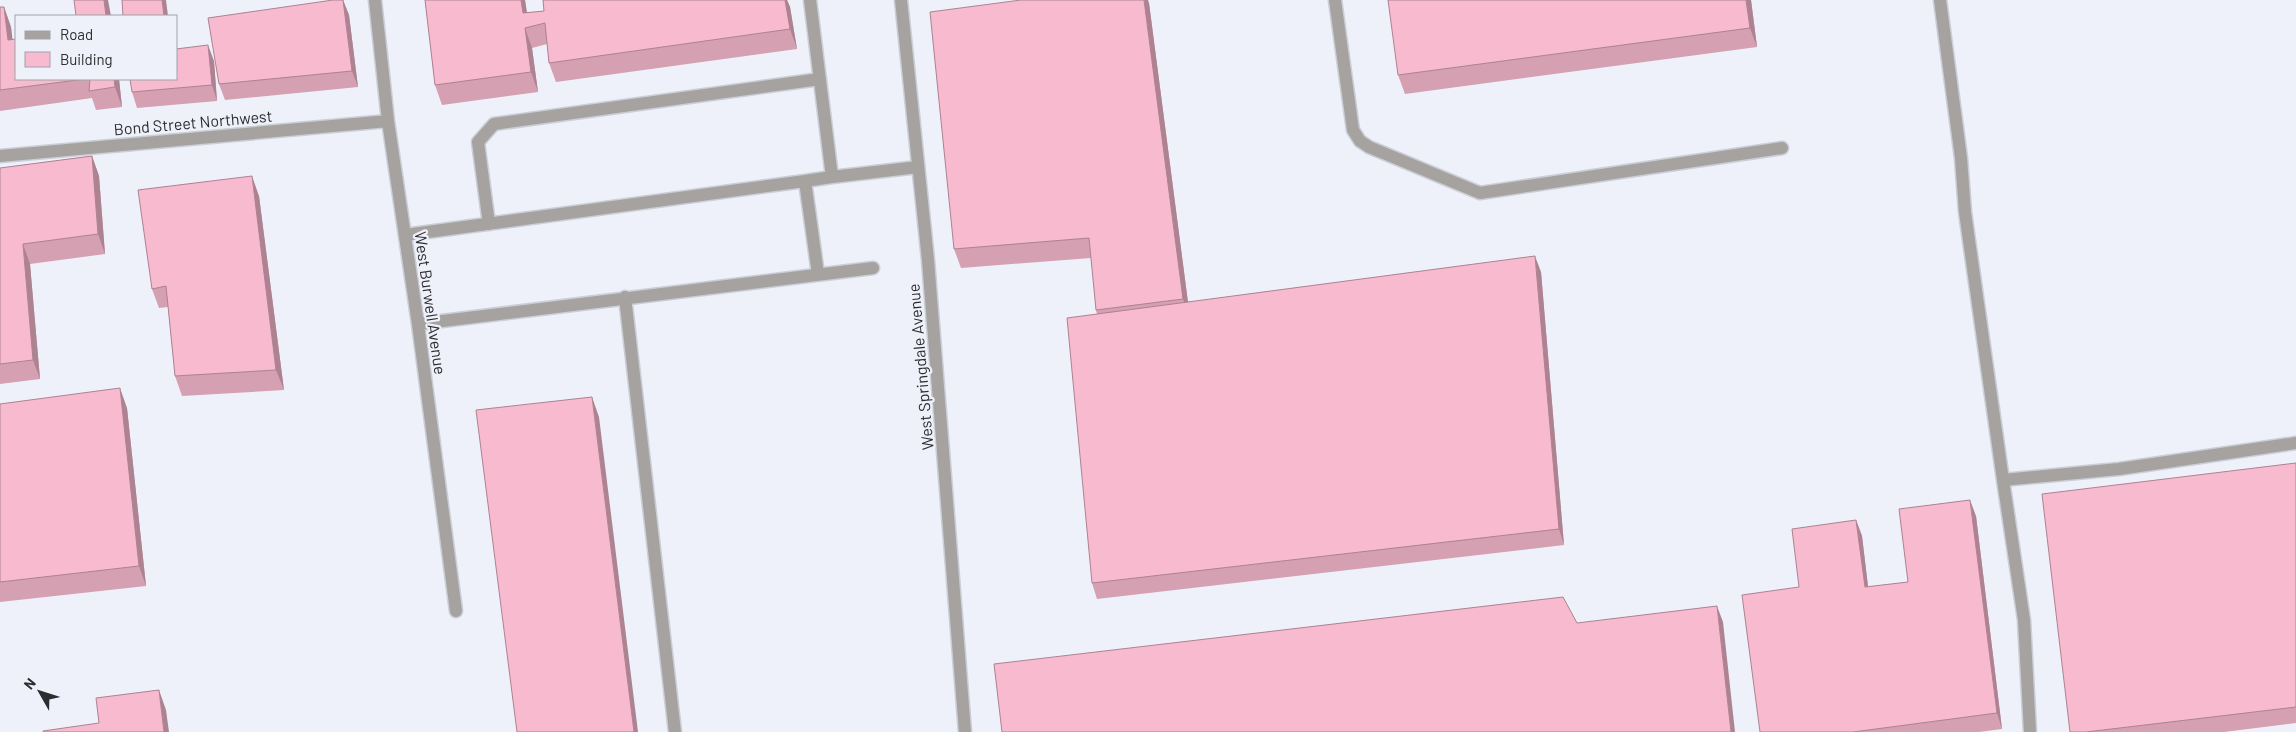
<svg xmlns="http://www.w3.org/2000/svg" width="2296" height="732" font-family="Barlow,sans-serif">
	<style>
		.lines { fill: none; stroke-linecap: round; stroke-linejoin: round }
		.minor-casing { stroke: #cbced6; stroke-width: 15 }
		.minor { stroke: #a5a29f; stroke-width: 12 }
		.wall { fill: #d4a0b2 }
		.shaded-wall { fill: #ad8291 }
		.building { fill: #f7bacf; stroke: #ad8291 }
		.labels { text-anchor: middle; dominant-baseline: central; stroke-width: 4.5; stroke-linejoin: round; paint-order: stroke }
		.street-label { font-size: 16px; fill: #2c2d30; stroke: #eef1fa }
	</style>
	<rect width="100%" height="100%" fill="#eef1fa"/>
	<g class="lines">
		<g class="minor-casing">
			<path id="minor" d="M375 0 388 121 418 324 456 611
				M810 0 832 177 805 181 818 274
				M901 0 928 260 965 732
				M1335 0 1353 130 1360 141 1369 147 1480 193 1782 148
				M1940 0 1961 158 1965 212 2003 480
				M0 156 388 121
				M832 177 918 167
				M489 224 478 142 494 124 820 79
				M405 235 805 181
				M625 297 675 732
				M418 324 873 268
				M2030 732 2024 620 2003 480 2119 469 2296 443"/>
		</g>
		<use href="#minor" class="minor"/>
	</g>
	<path class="wall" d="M343 0 349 15 358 87 225 100 219 84Z
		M425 0H525L527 13 544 11 543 0H787L790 7 797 49 556 82 549 63 547 44 532 48 538 92 442 105 435 85Z
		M1751 0 1757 47 1405 94 1398 75Z
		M1149 3 1188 302 1541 272 1564 545 1097 599 1092 583 1097 314 1096 310 1091 258 961 268 954 249Z
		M0 7H4L11 27 16 79H119L122 107 96 110 92 98 0 111Z
		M214 61 217 101 137 108 132 92Z
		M92 156 99 176 105 254 30 264 40 379 0 384V168Z
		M259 196 284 390 182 396 175 376 168 307 159 308 152 289Z
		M0 404 127 408 146 586 0 602Z
		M2296 463V723L2224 732H2070Z
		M1976 516 2002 729 1979 732H1760L1799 587 1856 520 1862 536 1868 587 1908 582Z"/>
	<path class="shaded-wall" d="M104 0H108L111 16H106Z
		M162 0H166L168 16H164Z
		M343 0 349 15 358 87 352 71Z
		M521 0H525L529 27 523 13Z
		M785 0H787L790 7 797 49 790 29Z
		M1144 0H1148L1149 3 1190 318 1183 299Z
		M1746 0H1751L1757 47 1750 28Z
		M4 7 11 27 15 60 8 40Z
		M525 28 532 48 538 92 531 72Z
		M208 45 214 61 217 101 212 85Z
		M114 79H119L122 107 115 87Z
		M92 156 99 176 105 254 98 234Z
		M252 176 259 196 284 390 276 370Z
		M23 244 30 264 40 379 33 360Z
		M1535 256 1541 272 1564 545 1559 529Z
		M120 388 127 408 146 586 139 566Z
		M592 397 599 417 638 732H634Z
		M1970 500 1976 516 2002 729 1997 713Z
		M1856 520 1862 536 1870 603 1865 587Z
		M1717 606 1723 622 1735 732H1731Z
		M159 690 166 710 169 732H164Z"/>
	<path class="building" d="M74 0H104L106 16H76Z
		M122 0H162L164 16H123Z
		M333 0H343L352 71 219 84 208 18Z
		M425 0H521L523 13 544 11 543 0H785L790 29 549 63 545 23 525 28 531 72 435 85Z
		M1021 0H1144L1183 299 1096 310 1089 238 954 249 930 12Z
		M1388 0H1746L1750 28 1398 75Z
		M0 7H4L8 40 16 39V79H85L0 90Z
		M208 45 212 85 132 92 130 79H176V49Z
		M90 79H114L115 87 89 91Z
		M92 156 98 234 23 244 33 360 0 364V168Z
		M252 176 276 370 175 376 166 286 152 289 138 190Z
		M1535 256 1559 529 1092 583 1067 318Z
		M120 388 139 566 0 582V404Z
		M592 397 634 732H517L476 410Z
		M2296 463V707L2086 732H2070L2042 494Z
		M1970 500 1997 713 1853 732H1760L1742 595 1799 587 1792 529 1856 520 1865 587 1908 582 1899 509Z
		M1563 597 1577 623 1717 606 1731 732H1002L994 664Z
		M159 690 164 732H43V731L99 723 96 698Z"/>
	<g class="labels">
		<g class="street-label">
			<text transform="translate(193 122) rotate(-5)">Bond Street Northwest</text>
			<text transform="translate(431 303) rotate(82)">West Burwell Avenue</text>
			<text transform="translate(920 367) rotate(-95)">West Springdale Avenue</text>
		</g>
	</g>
	<rect x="15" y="15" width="162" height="65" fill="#eef1fa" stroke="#a0a3a9"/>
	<rect x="25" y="31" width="25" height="8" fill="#a5a29f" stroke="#a0a3a9"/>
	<text x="60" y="40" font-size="15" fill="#2c2d30">Road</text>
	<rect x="25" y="52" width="25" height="15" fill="#f7bacf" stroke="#a0a3a9"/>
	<text x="60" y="65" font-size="15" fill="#2c2d30">Building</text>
	<g transform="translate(40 692) rotate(309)" stroke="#eef1fa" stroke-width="4" paint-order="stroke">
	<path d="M0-4L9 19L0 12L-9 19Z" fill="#2c2d30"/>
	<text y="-8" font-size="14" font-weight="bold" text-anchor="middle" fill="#2c2d30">N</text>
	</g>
</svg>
